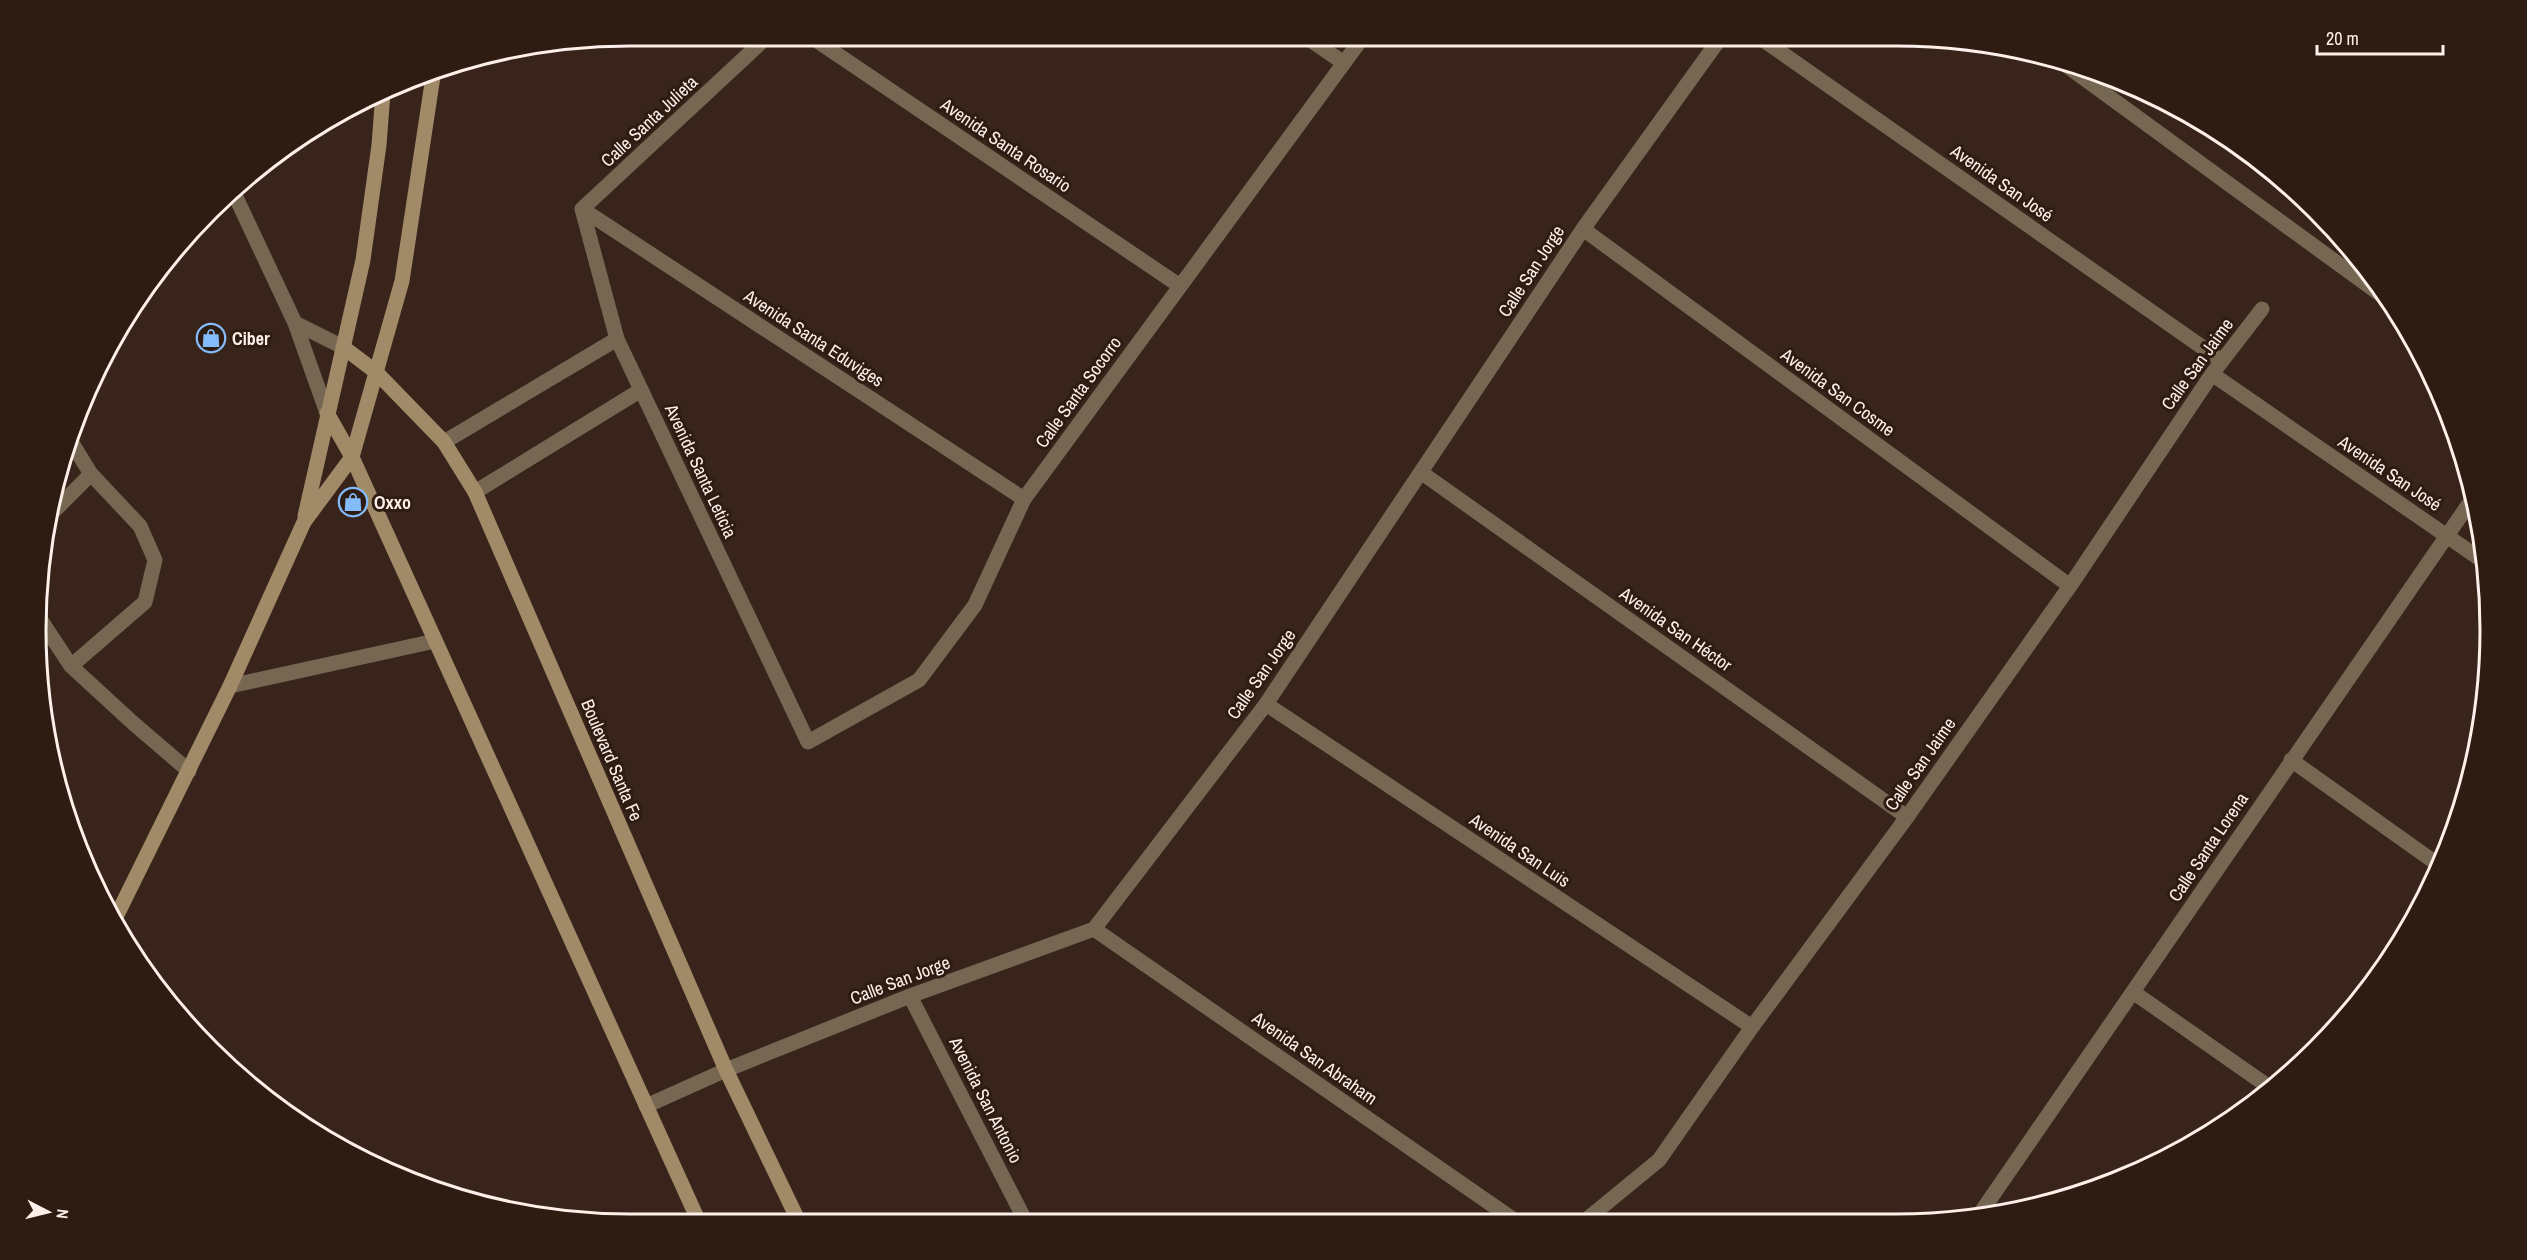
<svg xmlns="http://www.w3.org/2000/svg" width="2527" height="1260" font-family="'Archivo Narrow',sans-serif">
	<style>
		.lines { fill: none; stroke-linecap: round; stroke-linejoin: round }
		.service { stroke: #766752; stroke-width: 15 }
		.minor { stroke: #766752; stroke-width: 15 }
		.tertiary { stroke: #766752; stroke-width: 15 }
		.secondary { stroke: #a18a67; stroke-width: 15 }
		.labels { text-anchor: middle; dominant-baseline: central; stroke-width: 6; stroke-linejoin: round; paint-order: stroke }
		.street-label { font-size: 18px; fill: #fdefe9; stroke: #2e1b11 }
		.poi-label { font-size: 18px; font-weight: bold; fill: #fdefe9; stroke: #2e1b11; text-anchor: start }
		.rim { fill: none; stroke: #fdefe9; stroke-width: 3 }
	</style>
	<rect width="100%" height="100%" fill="#39241b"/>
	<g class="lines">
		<path class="service" d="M230 686 435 641"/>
		<path class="minor" d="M810 36 1180 286
			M1306 37 1344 63
			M1759 37 2222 361
			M2056 58 2388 300
			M582 209 617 339 808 742 919 680 975 605 1024 499 1363 37
			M582 209 1024 499
			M582 209 768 36
			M1583 229 2070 586
			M2212 374 2486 563
			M70 440 91 474 140 526 155 560 145 602 71 666
			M444 442 617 339
			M1422 473 1907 817
			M475 492 641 390
			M47 518 91 474
			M38 616 71 666 133 723 189 771
			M1266 704 1752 1027
			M2291 760 2440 866
			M1094 929 1514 1220
			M2133 992 2269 1087
			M910 996 1026 1222
			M646 1106 726 1070 910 996 1094 929 1266 704 1583 229 1721 37
			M1977 1218 2473 498
			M1586 1220 1659 1160 1752 1027 1907 817 2070 586 2212 374 2262 309"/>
		<path class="tertiary" d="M233 191 295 323 327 413
			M295 323 343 347"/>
		<path class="secondary" d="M343 347 376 372 444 442 475 492 726 1070 799 1222
			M327 413 352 457 699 1222
			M305 516 363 260 379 145 383 93
			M114 921 230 686 304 522 352 457 402 281 434 70"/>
	</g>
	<defs>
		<g id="shop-ring" transform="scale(1.5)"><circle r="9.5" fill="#2e1b11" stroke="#84bcfb" stroke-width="1.5"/><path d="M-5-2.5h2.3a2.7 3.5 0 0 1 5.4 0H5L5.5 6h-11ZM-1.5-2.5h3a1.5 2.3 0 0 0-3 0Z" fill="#84bcfb"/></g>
	</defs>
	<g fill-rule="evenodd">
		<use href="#shop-ring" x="211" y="338"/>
		<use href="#shop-ring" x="353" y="502"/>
	</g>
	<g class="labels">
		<g class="street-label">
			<text transform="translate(649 121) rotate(-43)">Calle Santa Julieta</text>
			<text transform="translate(1006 145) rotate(34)">Avenida Santa Rosario</text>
			<text transform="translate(2002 183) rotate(35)">Avenida San José</text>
			<text transform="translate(1531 271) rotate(-57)">Calle San Jorge</text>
			<text transform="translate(814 338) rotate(33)">Avenida Santa Eduviges</text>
			<text transform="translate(2197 364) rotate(-54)">Calle San Jaime</text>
			<text transform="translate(1078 392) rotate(-54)">Calle Santa Socorro</text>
			<text transform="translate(1838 392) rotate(36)">Avenida San Cosme</text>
			<text transform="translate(701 471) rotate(65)">Avenida Santa Leticia</text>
			<text transform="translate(2390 473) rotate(34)">Avenida San José</text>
			<text transform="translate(1676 629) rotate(35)">Avenida San Héctor</text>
			<text transform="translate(1261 674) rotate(-55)">Calle San Jorge</text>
			<text transform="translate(612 760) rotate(67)">Boulevard Santa Fe</text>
			<text transform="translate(1920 764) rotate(-55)">Calle San Jaime</text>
			<text transform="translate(2208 847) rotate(-56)">Calle Santa Lorena</text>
			<text transform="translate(1520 850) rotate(34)">Avenida San Luis</text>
			<text transform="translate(900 980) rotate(-21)">Calle San Jorge</text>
			<text transform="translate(1315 1058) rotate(35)">Avenida San Abraham</text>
			<text transform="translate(986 1100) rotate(63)">Avenida San Antonio</text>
		</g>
		<g class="poi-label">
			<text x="232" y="338">Ciber</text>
			<text x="374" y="502">Oxxo</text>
		</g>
	</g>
	<path d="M0 0H2527V1260H0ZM630 46H1896A584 584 0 0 1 2480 630V630A584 584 0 0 1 1896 1214H630A584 584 0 0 1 46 630V630A584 584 0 0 1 630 46Z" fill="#2e1b11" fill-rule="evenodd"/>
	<path class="rim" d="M630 46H1896A584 584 0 0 1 2480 630V630A584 584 0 0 1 1896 1214H630A584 584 0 0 1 46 630V630A584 584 0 0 1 630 46Z"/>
	<g transform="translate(48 1212) rotate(97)" stroke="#2e1b11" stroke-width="4.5" paint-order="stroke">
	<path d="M0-4.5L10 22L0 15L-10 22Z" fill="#fdefe9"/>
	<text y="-9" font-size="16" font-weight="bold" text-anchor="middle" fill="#fdefe9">N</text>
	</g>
	<path d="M2317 45v9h126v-9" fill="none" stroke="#fdefe9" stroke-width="3"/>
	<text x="2326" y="45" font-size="18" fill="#fdefe9" stroke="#2e1b11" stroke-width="4.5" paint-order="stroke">20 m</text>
</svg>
